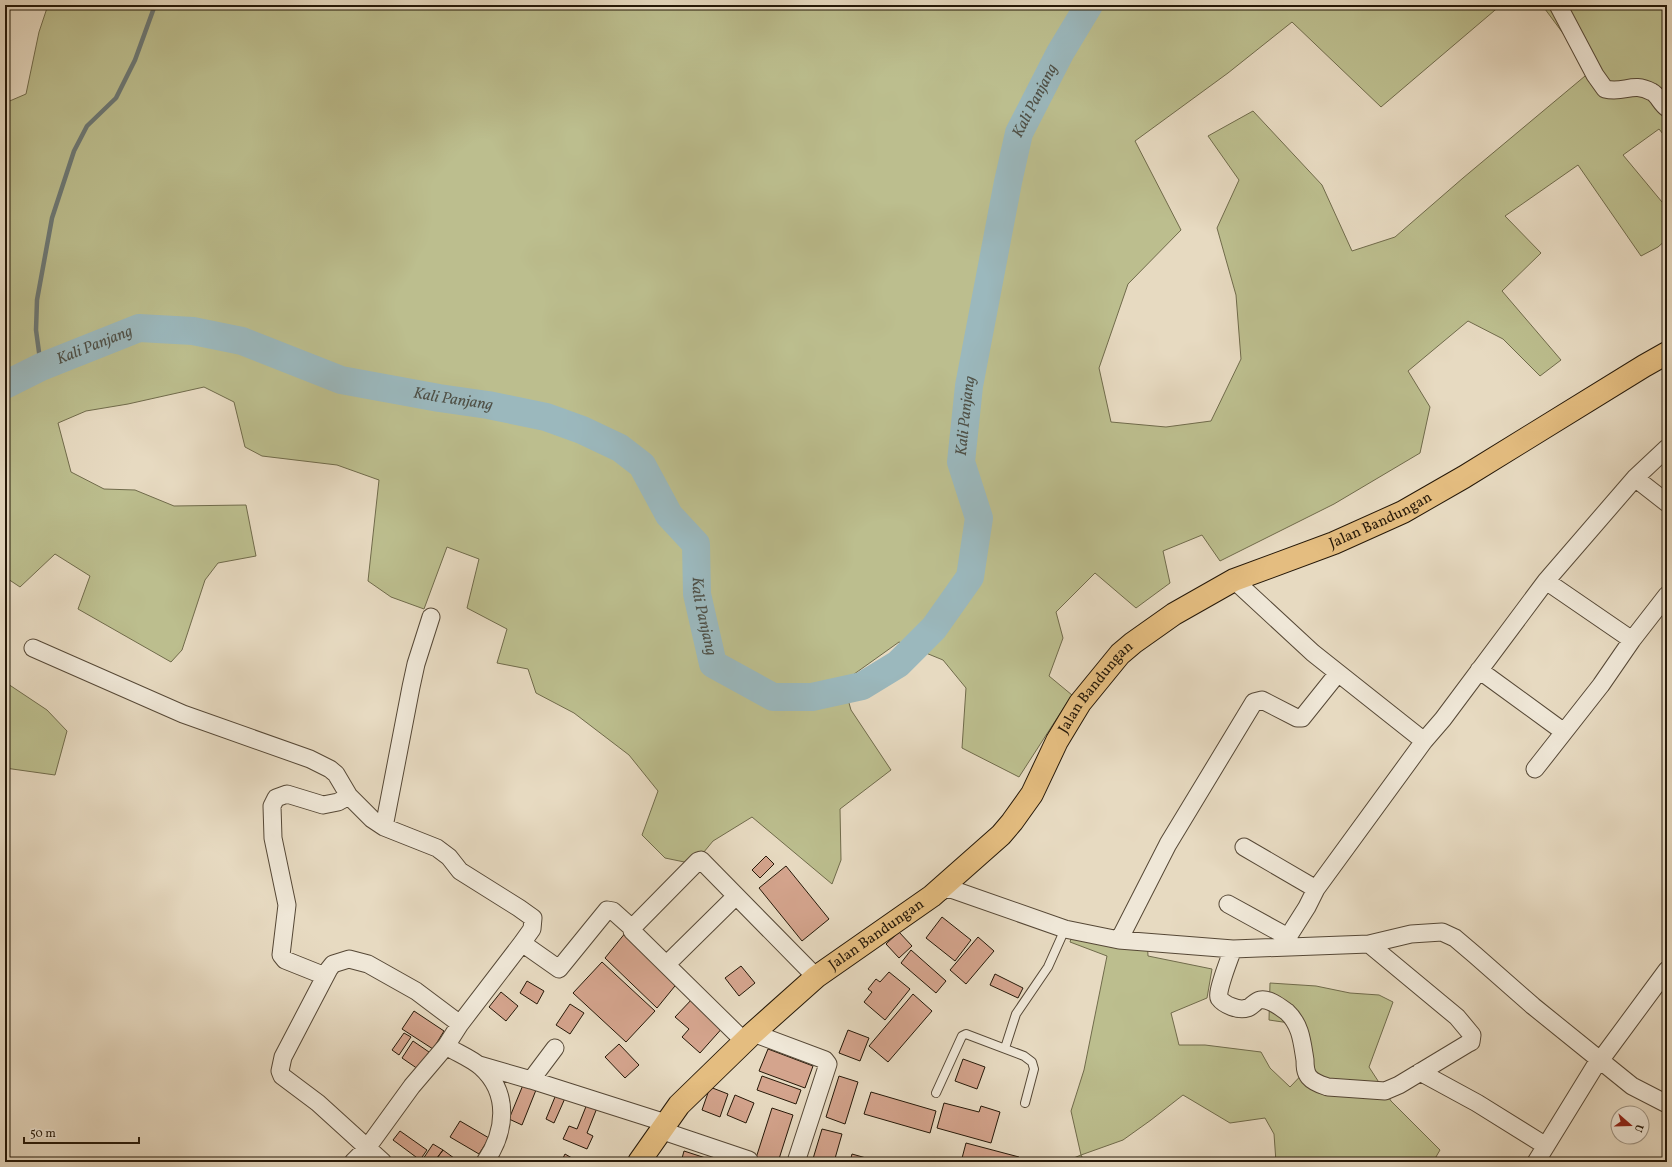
<svg xmlns="http://www.w3.org/2000/svg" width="1672" height="1167" font-family="Vollkorn,serif">
	<style>
		.green { fill: #bcbe8e; stroke: #706b4b }
		.lines { fill: none; stroke-linecap: round; stroke-linejoin: round }
		.stream { stroke: #6c7875; stroke-width: 4.5 }
		.river { stroke: #9bb8bd; stroke-width: 28 }
		.building { fill: #d4a48d; stroke: #251808 }
		.service-casing { stroke: #564836; stroke-width: 10 }
		.minor-casing { stroke: #564836; stroke-width: 19 }
		.primary-casing { stroke: #251808; stroke-width: 24 }
		.service { stroke: #efe7d7; stroke-width: 8 }
		.minor { stroke: #efe7d7; stroke-width: 17 }
		.primary { stroke: #e4bd80; stroke-width: 22 }
		.labels { text-anchor: middle; dominant-baseline: central; stroke-width: 3; stroke-linejoin: round; paint-order: stroke }
		.street-label { font-size: 15px; fill: #251808; stroke: #efe7d7 }
		.water-label { font-size: 16px; font-style: italic; fill: #4e5047; stroke: #efe7d7 }
	</style>
	<rect width="100%" height="100%" fill="#e7dac1"/>
	<filter id="stains"><feTurbulence type="fractalNoise" baseFrequency=".005" numOctaves="4"/><feColorMatrix values="0 0 0 0 .2 0 0 0 0 .09 0 0 0 0 .02 0 0 0 .5 -.17"/></filter>
	<radialGradient id="worn" r=".72"><stop offset=".6" stop-color="#630" stop-opacity="0"/><stop offset="1" stop-color="#630" stop-opacity=".3"/></radialGradient>
	<path class="green" d="M48 5H1501L1381 107 1292 22 1228 73 1135 141 1181 230 1128 284 1099 368 1111 422 1166 427 1211 421 1241 359 1236 295 1217 228 1239 180 1208 136 1253 111 1322 185 1352 251 1395 237 1463 178 1591 71 1542 5H1667V139L1659 129 1623 155 1667 208V239L1658 247 1641 256 1578 165 1505 216 1541 253 1502 291 1561 360 1540 376 1503 339 1468 321 1408 371 1430 407 1420 453 1334 504 1220 561 1202 535 1163 551 1170 583 1136 608 1095 573 1056 612 1063 638 1049 676 1072 695 1019 777 962 748 966 688 943 660 899 642 843 682 851 710 891 770 840 809 841 860 832 884 752 817 713 841 694 864 665 858 642 835 658 791 629 755 574 713 536 693 528 669 497 663 507 629 467 608 479 559 447 547 424 609 391 597 368 581 379 480 337 465 262 456 245 447 234 402 204 387 128 404 86 411 58 423 71 472 104 489 135 490 174 506 246 505 256 556 218 563 205 580 182 650 171 662 78 609 90 576 55 554 20 587 5 577V103L26 94 39 32Z
		M5 682 47 710 67 731 55 775 5 768Z
		M1076 924 1147 936 1148 956 1212 969 1207 998 1171 1013 1179 1045H1205L1261 1052 1270 1068 1290 1087 1311 1065 1303 1025 1269 1020 1270 983 1316 986 1350 993 1379 995 1393 1002 1369 1067 1391 1101 1440 1150 1433 1162H1276L1274 1134 1265 1118 1230 1123 1183 1095 1151 1120 1123 1140 1081 1155 1085 1162H1064L1081 1155 1071 1111 1084 1070 1107 956 1070 942Z"/>
	<g class="lines">
		<path class="stream" d="M41 367 36 330 37 300 52 218 74 151 87 126 116 98 135 60 155 5"/>
		<path class="river" id="s1" d="M5 385 41 367 139 328 193 331 242 341 341 380 439 398 488 405 546 417 582 430 620 448 642 465 669 515 696 544 697 594 713 664 773 697H812L862 686 898 664 934 628 970 577 979 518 961 462 969 386 1008 182 1019 133 1060 53 1089 5"/>
	</g>
	<path class="building" d="M766 856 774 864 760 878 752 870Z
		M786 866 829 919 802 941 759 888Z
		M942 917 971 940 955 961 926 938Z
		M626 932 679 981 657 1008 605 958Z
		M899 932 912 946 899 958 886 944Z
		M978 937 994 951 966 984 950 970Z
		M911 950 946 981 936 993 901 963Z
		M602 962 655 1011 626 1042 573 993Z
		M741 966 755 983 739 996 725 978Z
		M889 972 910 989 885 1020 864 1002 872 992 868 989 876 979 880 982Z
		M995 974 1023 988 1018 998 990 985Z
		M527 981 544 991 537 1004 520 993Z
		M501 992 518 1006 506 1021 489 1007Z
		M913 994 932 1011 888 1062 869 1046Z
		M694 997 725 1025 700 1053 682 1037 689 1029 675 1017Z
		M570 1004 584 1013 570 1034 556 1025Z
		M414 1011 444 1031 433 1049 402 1029Z
		M848 1030 869 1038 860 1061 839 1053Z
		M404 1033 411 1037 399 1055 392 1050Z
		M413 1041 429 1052 418 1069 402 1058Z
		M619 1044 639 1065 625 1078 605 1057Z
		M768 1049 813 1066 805 1088 759 1071Z
		M963 1059 985 1067 977 1089 955 1081Z
		M762 1076 801 1090 796 1104 757 1090Z
		M839 1076 858 1082 845 1124 826 1117Z
		M523 1085 536 1090 522 1125 509 1119Z
		M710 1087 728 1094 720 1117 702 1110Z
		M557 1092 566 1096 554 1123 546 1119Z
		M871 1092 936 1111 930 1133 864 1114Z
		M735 1095 754 1103 746 1123 727 1115Z
		M944 1103 979 1112 981 1106 1000 1112 991 1143 937 1128Z
		M587 1104 597 1108 587 1133 593 1136 587 1149 563 1139 569 1126 577 1129Z
		M772 1108 793 1115 778 1162H770L756 1158Z
		M460 1121 489 1138 479 1154 450 1137Z
		M822 1129 842 1134 834 1162H812Z
		M400 1131 427 1150 420 1160 393 1140Z
		M966 1143 1019 1157 1017 1162H961Z
		M433 1144 443 1150 434 1162H421Z
		M443 1150 458 1161 457 1162H434Z
		M684 1151 718 1162H681Z
		M565 1154 577 1161V1162H561Z
		M852 1154 880 1162H850Z"/>
	<g class="lines">
		<g class="service-casing">
			<path id="service" d="M1005 1048 1016 1014 1048 967 1065 929
				M936 1093 962 1036 966 1034 1024 1056 1032 1062 1034 1069 1025 1103"/>
		</g>
		<g class="minor-casing">
			<path id="minor" d="M1558 5 1595 75 1605 89C1625 94 1632 81 1652 92 1658 95 1661 104 1667 108
				M1635 478 1667 503
				M1234 580 1313 653 1424 741 1443 719 1546 581 1635 478 1667 448
				M1546 581 1632 640
				M33 648 183 714 310 759 330 769 336 774 349 796 372 819 384 827 437 848 449 857 460 871 519 908 533 918 532 929 522 943 460 1024 446 1046 412 1086 367 1148 353 1162
				M1479 670 1564 732
				M1535 769 1601 685 1632 640 1667 595
				M384 827 411 687 416 664 431 617
				M1244 847 1316 889
				M934 895 948 888 1065 929 1119 940 1233 949 1369 944 1411 934 1442 932 1455 938 1475 955 1533 1006 1632 1086 1667 1104
				M1228 904 1288 937
				M1119 940 1168 844 1254 702 1262 700 1297 718H1302L1338 673
				M522 943 559 969 607 910 613 911 632 928
				M1288 947V937L1307 907 1316 889 1424 741
				M1233 949C1230 957 1216 993 1219 998 1224 1005 1239 1011 1247 1008 1252 1007 1255 1001 1260 1000 1269 998 1280 1007 1287 1012 1301 1025 1302 1042 1305 1060 1305 1066 1305 1072 1309 1077 1314 1083 1322 1085 1328 1087L1385 1091 1399 1085 1467 1044 1471 1042 1472 1035 1457 1017 1369 944
				M667 964 736 896
				M325 976 285 960 281 955 287 905 273 838 272 806 276 798 287 794 323 805 338 802 349 796
				M753 1033 825 1060 828 1064 796 1162
				M744 1041 632 931V928L698 861 701 860 816 977
				M446 1046C457 1053 471 1058 481 1067 510 1093 506 1132 485 1162
				M479 1065 531 1080 666 1123
				M1420 1072 1477 1103 1546 1146
				M531 1080 555 1048
				M660 1130 749 1160
				M383 1162 318 1103 282 1076 280 1071 283 1057 329 969 333 964 349 959 368 964 416 991 460 1024
				M1536 1162 1600 1058H1602L1667 970"/>
		</g>
		<g class="primary-casing">
			<g id="primary">
				<path id="s2" d="M639 1162 679 1105 751 1035 816 977 932 896 1001 835 1012 822 1032 794 1057 741 1080 703 1120 654 1133 643 1174 614 1234 580 1334 543 1403 512 1464 477 1644 366 1667 353"/>
			</g>
		</g>
		<use href="#service" class="service"/>
		<use href="#minor" class="minor"/>
		<use href="#primary" class="primary"/>
	</g>
	<g class="labels">
		<g class="street-label">
			<text stroke="none"><textPath href="#s2" startOffset="1003">Jalan Bandungan</textPath></text>
			<text stroke="none"><textPath href="#s2" startOffset="667">Jalan Bandungan</textPath></text>
			<text stroke="none"><textPath href="#s2" startOffset="331">Jalan Bandungan</textPath></text>
		</g>
		<g class="water-label">
			<text stroke="none"><textPath href="#s1" startOffset="1694">Kali Panjang</textPath></text>
			<text stroke="none"><textPath href="#s1" startOffset="98">Kali Panjang</textPath></text>
			<text stroke="none"><textPath href="#s1" startOffset="470">Kali Panjang</textPath></text>
			<text stroke="none"><textPath href="#s1" startOffset="1370">Kali Panjang</textPath></text>
			<text stroke="none"><textPath href="#s1" startOffset="842">Kali Panjang</textPath></text>
		</g>
	</g>
	<rect width="1672" height="1167" fill="none" stroke="#e7dac1" stroke-width="20"/>
	<rect x="6" y="6" width="1660" height="1155" fill="none" stroke="#251808" stroke-width="2"/>
	<rect x="10" y="10" width="1652" height="1147" fill="none" stroke="#251808"/>
	<g transform="translate(1630 1125) rotate(110)"><circle r="19" fill="#efe7d7" stroke="#9e9484"/>
	<path d="M0-3L7 15L0 10L-7 15Z" fill="#8f2418"/>
	<text y="-6" font-size="11" font-weight="bold" text-anchor="middle" fill="#251808">U</text>
	</g>
	<path d="M24 1137v6h115v-6" fill="none" stroke="#251808" stroke-width="2"/>
	<text x="30" y="1137" font-size="12" fill="#251808" stroke="#efe7d7" stroke-width="3" paint-order="stroke">50 m</text>
	<rect width="100%" height="100%" filter="url(#stains)"/>
	<rect width="100%" height="100%" fill="url(#worn)"/>
</svg>
